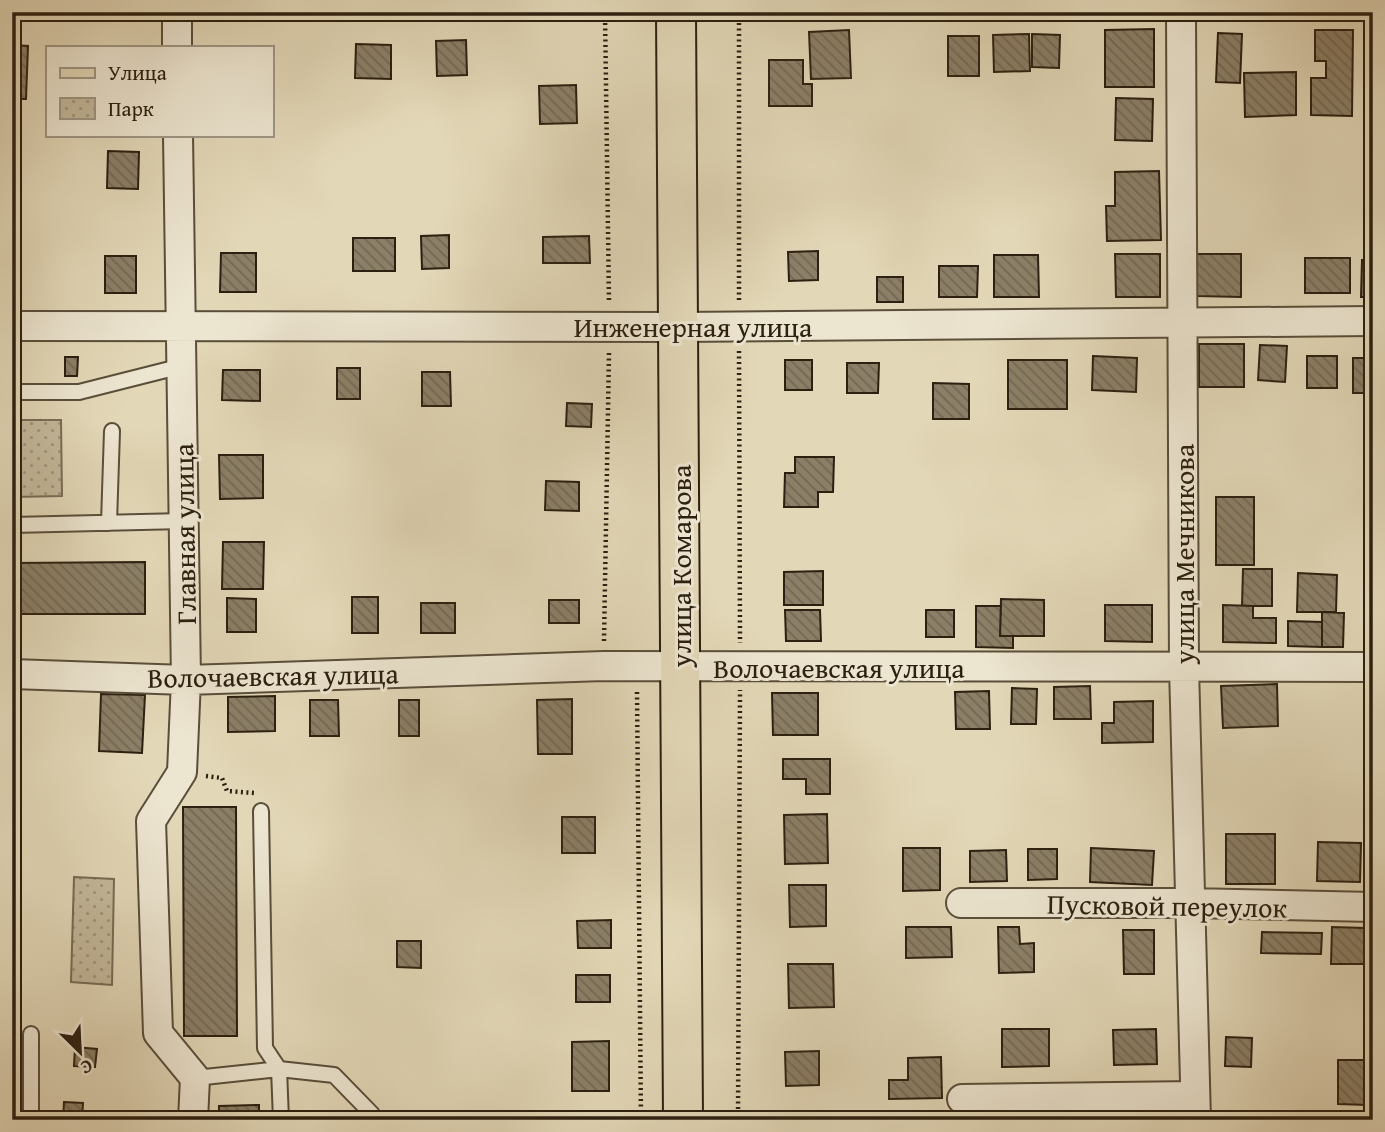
<svg xmlns="http://www.w3.org/2000/svg" width="1385" height="1132" font-family="'Gentium Book Plus',serif">
	<style>
		.park { fill: url(#park-dots); stroke: #786c56; stroke-width: 2 }
		.building { fill: url(#building-back-hatch); stroke: #2c2011; stroke-width: 2 }
		.lines { fill: none; stroke-linecap: round; stroke-linejoin: round }
		.service-casing { stroke: #5a4e3a; stroke-width: 18 }
		.minor-casing { stroke: #5a4e3a; stroke-width: 32 }
		.primary-casing { stroke: #2c2011; stroke-width: 42 }
		.path { stroke: #2c2011; stroke-width: 4.5; stroke-dasharray: 2 3.5; stroke-linecap: butt }
		.service { stroke: #ece5d0; stroke-width: 14 }
		.minor { stroke: #ece5d0; stroke-width: 28 }
		.primary { stroke: #e2d7b7; stroke-width: 38 }
		.labels { text-anchor: middle; dominant-baseline: central; stroke-width: 6; stroke-linejoin: round; paint-order: stroke }
		.street-label { font-size: 28px; fill: #2c2011; stroke: #ece5d0 }
	</style>
	<defs>
		<pattern id="park-dots" width="8" height="8" patternUnits="userSpaceOnUse" patternTransform="scale(1.75)"><rect width="8" height="8" fill="#c3b89b"/><path d="M2 2h.1M6 6h.1" fill="none" stroke="#9f957d" stroke-width="1.8" stroke-linecap="round"/></pattern>
		<pattern id="building-back-hatch" width="6" height="6" patternUnits="userSpaceOnUse" patternTransform="scale(1.75)"><rect width="6" height="6" fill="#8b7f67"/><path d="M-1 5l2 2M0 0l6 6M5-1l2 2" fill="none" stroke="#726853"/></pattern>
	</defs>
	<rect width="100%" height="100%" fill="#e2d7b7"/>
	<filter id="stains"><feTurbulence type="fractalNoise" baseFrequency=".00286" numOctaves="4"/><feColorMatrix values="0 0 0 0 .2 0 0 0 0 .09 0 0 0 0 .02 0 0 0 .5 -.17"/></filter>
	<radialGradient id="worn" r=".72"><stop offset=".6" stop-color="#630" stop-opacity="0"/><stop offset="1" stop-color="#630" stop-opacity=".3"/></radialGradient>
	<path class="park" d="M12 420H61L62 496 12 497Z
		M74 877 114 879 112 985 71 982Z"/>
	<path class="building" d="M1154 29V87H1105V30Z
		M849 30 851 78 811 79 809 32Z
		M1315 30H1353L1352 116 1311 115V78H1326V61H1315Z
		M1218 33 1242 34 1240 83 1216 82Z
		M1029 34 1030 71 994 72 993 35Z
		M1032 34 1060 35 1059 68 1032 67Z
		M948 36H979V76H948Z
		M466 40 467 75 437 76 436 41Z
		M356 44 391 45V79L355 78Z
		M12 45 28 46 26 99H12Z
		M769 60H803V84H812V106H769Z
		M1296 72V115L1245 117 1244 73Z
		M576 85 577 123 540 124 539 86Z
		M1116 98 1153 99 1152 141 1115 140Z
		M108 151 139 152 138 189 107 188Z
		M1159 171 1161 240 1107 241 1106 206H1115V172Z
		M449 235V268L422 269 421 236Z
		M589 236 590 263H543V237Z
		M353 238H395V271H353Z
		M12 239H19L21 294H12Z
		M818 251V280L789 281 788 252Z
		M221 253H256V292H220Z
		M1115 254H1160V297H1116Z
		M1197 254H1241V297L1197 296Z
		M994 255H1038L1039 297H994Z
		M105 256H136V293H105Z
		M1305 258H1350V293H1305Z
		M1362 260H1373V297H1361Z
		M939 266H978L977 297H939Z
		M877 277H903V302H877Z
		M1199 344H1244V387H1199Z
		M1260 345 1287 346 1285 382 1258 380Z
		M1093 356 1137 358 1136 392 1092 390Z
		M1307 356H1337V388H1307Z
		M65 357H78L77 376H65Z
		M1353 358H1373V393H1353Z
		M785 360H812V390H785Z
		M1008 360H1067V409H1008Z
		M847 363H879L878 393H847Z
		M337 368H360V399H337Z
		M223 370H260V401L222 400Z
		M422 372H450L451 406H422Z
		M933 383 969 384V419H933Z
		M567 403 592 404 591 427 566 426Z
		M219 455H263V498L220 499Z
		M795 457H834L833 492H818V507H784L785 473H795Z
		M546 481 579 482V511L545 510Z
		M1216 497H1254V565H1216Z
		M223 542H264L263 589H222Z
		M145 562V614H12V563Z
		M1243 569H1272V606H1242Z
		M823 571V605H784V572Z
		M1298 573 1337 575 1336 612H1297Z
		M352 597H378V633H352Z
		M227 598 256 599V632H227Z
		M1001 599 1044 600V636H1000Z
		M549 600H579V623H549Z
		M421 603H455V633H421Z
		M1364 603H1373V638H1365Z
		M1105 605H1152V642L1105 641Z
		M1223 605 1253 606V618H1276V643L1223 642Z
		M976 606H1001L1000 636H1013V648L976 647Z
		M785 610H820L821 641H786Z
		M926 610H954V637H926Z
		M1322 612 1344 613 1343 647H1322Z
		M1288 621 1322 622V647L1288 646Z
		M1277 684 1278 726 1223 728 1221 686Z
		M1090 686 1091 719H1054V687Z
		M1012 688 1037 689 1036 724H1011Z
		M989 691 990 729H956L955 692Z
		M772 693H818V735H773Z
		M101 694 145 695 142 753 99 751Z
		M275 696V731L228 732V697Z
		M572 699V754H538L537 700Z
		M310 700H338L339 736H310Z
		M399 700H419V736H399Z
		M1153 701V742L1102 743V723H1114V702Z
		M783 759H830V794H806V779H783Z
		M1368 772H1373V886H1364Z
		M183 807H236L237 1036H184Z
		M827 814 828 863 785 864 784 815Z
		M562 817H595V853H562Z
		M1226 834H1275V884H1226Z
		M1318 842 1361 843 1360 882 1317 881Z
		M903 848H940V890L903 891Z
		M1091 848 1154 851 1152 885 1090 882Z
		M1028 849H1057V879L1028 880Z
		M1006 850 1007 881 970 882V851Z
		M789 885H826V926L790 927Z
		M611 920V948H578L577 921Z
		M906 927H951L952 957 906 958Z
		M998 927H1019L1020 944 1034 943V972L999 973Z
		M1332 927 1365 928V964H1331Z
		M1123 930H1154V974H1124Z
		M1262 932 1322 933 1321 954 1261 953Z
		M397 941H421V968L397 967Z
		M788 964H833L834 1007 789 1008Z
		M576 975H610V1002H576Z
		M1002 1029H1049V1066L1002 1067Z
		M1156 1029 1157 1064 1114 1065 1113 1030Z
		M12 1037 19 1038 16 1120H12Z
		M1226 1037 1252 1038 1251 1067 1225 1066Z
		M609 1041V1091H572V1042Z
		M75 1047 97 1049 95 1067 74 1066Z
		M819 1051V1085L786 1086 785 1052Z
		M941 1057 942 1098 889 1099V1080H908V1058Z
		M1338 1060H1369L1368 1105 1338 1104Z
		M64 1102 83 1103 82 1120H63Z
		M259 1105V1120H219V1106Z
		M576 1112 610 1113V1120H576Z"/>
	<g class="lines">
		<g class="service-casing">
			<path id="service" d="M12 392H79L182 366
				M109 523 112 431
				M12 525 184 521
				M261 811 265 1048 279 1069 281 1120
				M195 1078 279 1069 334 1075 372 1114V1120
				M31 1120V1034"/>
		</g>
		<g class="minor-casing">
			<path id="minor" d="M177 12V47
				M1181 12 1184 667 1196 1120
				M178 135 186 680 182 772 151 821 158 1033 195 1078 193 1120
				M12 326 679 327 1373 321
				M12 674 186 680 604 666 1373 667
				M961 903H1189L1373 907
				M962 1099 1195 1096"/>
		</g>
		<g class="primary-casing">
			<path id="primary" d="M676 12 683 1120"/>
		</g>
		<path class="path" d="M605 12 609 302
			M739 12V303
			M739 351 740 643
			M604 641 609 353
			M637 692 641 1120
			M206 776 222 778 227 791 254 793
			M738 1120 740 690"/>
		<use href="#service" class="service"/>
		<use href="#minor" class="minor"/>
		<use href="#primary" class="primary"/>
	</g>
	<g class="labels">
		<g class="street-label">
			<text x="693" y="326">Инженерная улица</text>
			<text transform="translate(184 534) rotate(-91)">Главная улица</text>
			<text transform="translate(1183 554) rotate(-90)">улица Мечникова</text>
			<text transform="translate(680 566) rotate(-90)">улица Комарова</text>
			<text x="839" y="667">Волочаевская улица</text>
			<text transform="translate(273 675) rotate(-1)">Волочаевская улица</text>
			<text transform="translate(1167 905) rotate(1)">Пусковой переулок</text>
		</g>
	</g>
	<rect width="1385" height="1132" fill="none" stroke="#e2d7b7" stroke-width="42"/>
	<rect x="14" y="14" width="1357" height="1104" fill="none" stroke="#2c2011" stroke-width="3.5"/>
	<rect x="21" y="21" width="1343" height="1090" fill="none" stroke="#2c2011" stroke-width="2"/>
	<rect x="46" y="46" width="228" height="91" fill="#ece5d0" stroke="#9f9684" stroke-width="2"/>
	<rect x="60" y="68" width="35" height="10" fill="#e2d7b7" stroke="#9f9684" stroke-width="2"/>
	<text x="108" y="80" font-size="21" fill="#2c2011">Улица</text>
	<rect x="60" y="98" width="35" height="21" fill="url(#park-dots)" stroke="#9f9684" stroke-width="2"/>
	<text x="108" y="116" font-size="21" fill="#2c2011">Парк</text>
	<g transform="translate(80 1052) rotate(156)" stroke="#ece5d0" stroke-width="5" paint-order="stroke">
	<path d="M0-5L12 26L0 18L-12 26Z" fill="#2c2011"/>
	<text y="-10" font-size="19" font-weight="bold" text-anchor="middle" fill="#2c2011">С</text>
	</g>
	<rect width="100%" height="100%" filter="url(#stains)"/>
	<rect width="100%" height="100%" fill="url(#worn)"/>
</svg>
